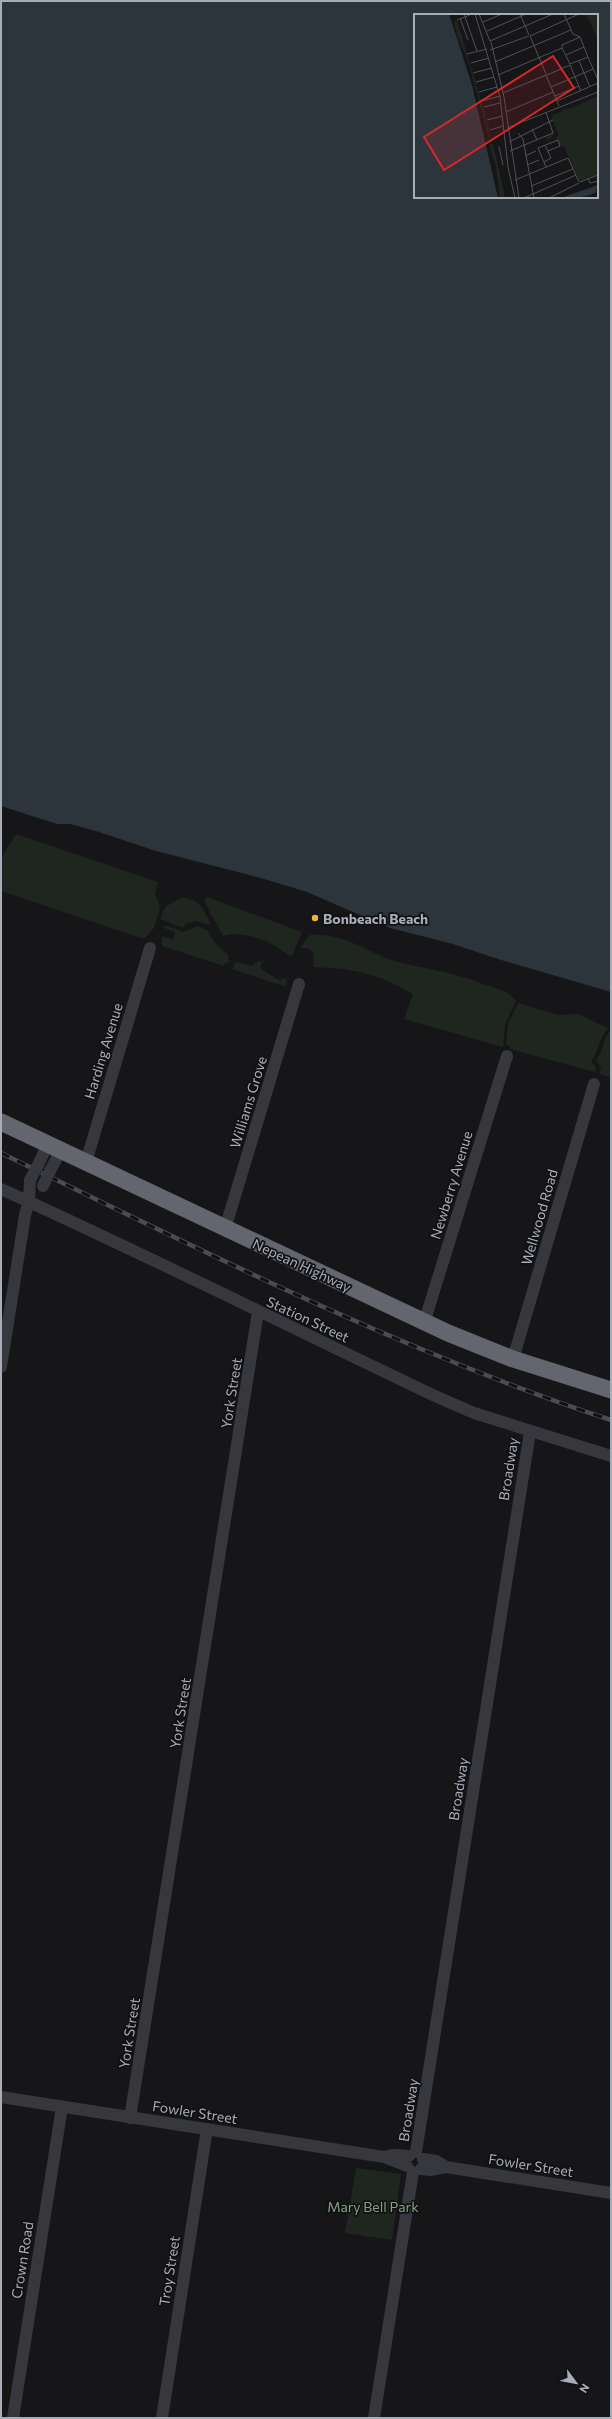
<svg xmlns="http://www.w3.org/2000/svg" width="612" height="2419" font-family="Commissioner,sans-serif">
	<style>
		.green { fill: #1e261f }
		.water { fill: #2c353c; fill-rule: evenodd }
		.lines { fill: none; stroke-linecap: round; stroke-linejoin: round }
		.minor { stroke: #37383d; stroke-width: 12 }
		.highway { stroke: #63666e; stroke-width: 17 }
		.rail-casing { stroke: #4a4c52; stroke-width: 4.5 }
		.rail { stroke: #111113; stroke-width: 3; stroke-dasharray: 9; stroke-linecap: butt }
		.minor-bridge { stroke: #37383d; stroke-width: 12 }
		.poi-dot { fill: #f2b134; stroke: #111113; stroke-width: 1.5 }
		.labels { text-anchor: middle; dominant-baseline: central; stroke-width: 3.5; stroke-linejoin: round; paint-order: stroke }
		.poi-label { font-size: 14px; font-weight: bold; fill: #a8adb8; stroke: #111113; text-anchor: start }
		.street-label { font-size: 14px; fill: #a8adb8; stroke: #111113 }
		.park-label { font-size: 14px; fill: #7fa381; stroke: #111113 }
		.inset-road { fill: none; stroke: #505258; stroke-width: 1 }
		.view { fill: #d62828; fill-opacity: 0.15; stroke: #d62828; stroke-width: 2 }
		.inset-edge { fill: none; stroke: #a8adb8; stroke-width: 2 }
	</style>
	<rect width="100%" height="100%" fill="#161618"/>
	<path class="green" d="M16 834 158 882 155 894 160 907 154 928 145 938H141L1 891V858Z
		M207 897 302 932 292 956C288 956 279 948 274 945 261 938 238 931 223 936L204 901Z
		M181 898C198 898 202 907 210 922V925L197 921 186 923 183 928 160 919 165 907Z
		M165 925 183 932 198 926 208 931 214 942 228 955 229 963H225L224 966 162 946V936L173 940 175 932 164 928Z
		M310 935C345 932 367 953 398 962 423 968 455 973 478 982 489 987 510 990 516 1001L505 1024 503 1047 404 1019 413 994C377 973 356 969 314 967L313 952 308 948H300Z
		M259 961 262 962 260 968 280 981 283 978 287 980 286 987 232 969 236 962 252 966Z
		M518 1003 558 1015 578 1014 608 1028C599 1038 599 1051 591 1062L596 1067 595 1072 510 1049V1046L506 1045 508 1024Z
		M611 1030V1077L599 1074 601 1067 596 1060C604 1051 602 1039 611 1030Z
		M356 2168 401 2174 392 2240 345 2233Z"/>
	<path class="water" d="M1 1H611V992L501 960 453 944 390 928 307 892 261 878 156 851 99 832 70 824H57L1 806ZM415 15H597V197H415Z"/>
	<g class="lines">
		<path class="minor" d="M86 1162 150 948
			M38 1165 48 1144
			M50 1171 61 1150
			M1 1189C147 1255 290 1327 435 1396L474 1413 611 1456
			M225 1229 299 984
			M424 1323 507 1056
			M513 1359 594 1084
			M1 1367 25 1215 29 1201 30 1180
			M1 2097 384 2157 394 2155 409 2156
			M130 2118 258 1312
			M416 2152 530 1432
			M384 2157 407 2166
			M423 2159 436 2161 446 2167
			M421 2169 430 2170 446 2167 611 2193
			M13 2418 62 2107
			M162 2418 207 2129
			M374 2418 413 2172"/>
		<path class="highway" d="M1 1122 448 1333 513 1359 611 1390"/>
		<g class="rail-casing">
			<path id="rail" d="M1 1153C200 1250 400 1351 611 1420"/>
		</g>
		<use href="#rail" class="rail"/>
		<path class="minor-bridge" d="M30 1180 38 1165
			M43 1186 50 1171"/>
	</g>
	<circle class="poi-dot" cx="315" cy="918" r="4"/>
	<g class="labels">
		<g class="poi-label">
			<text x="323" y="918">Bonbeach Beach</text>
		</g>
		<g class="street-label">
			<text transform="translate(103 1051) rotate(-73)">Harding Avenue</text>
			<text transform="translate(248 1102) rotate(-73)">Williams Grove</text>
			<text transform="translate(451 1185) rotate(-73)">Newberry Avenue</text>
			<text transform="translate(539 1217) rotate(-74)">Wellwood Road</text>
			<text transform="translate(302 1265) rotate(25)">Nepean Highway</text>
			<text transform="translate(308 1319) rotate(25)">Station Street</text>
			<text transform="translate(231 1393) rotate(-81)">York Street</text>
			<text transform="translate(508 1469) rotate(-81)">Broadway</text>
			<text transform="translate(180 1713) rotate(-81)">York Street</text>
			<text transform="translate(458 1789) rotate(-81)">Broadway</text>
			<text transform="translate(129 2033) rotate(-81)">York Street</text>
			<text transform="translate(408 2110) rotate(-81)">Broadway</text>
			<text transform="translate(195 2112) rotate(9)">Fowler Street</text>
			<text transform="translate(531 2165) rotate(9)">Fowler Street</text>
			<text transform="translate(22 2260) rotate(-81)">Crown Road</text>
			<text transform="translate(169 2271) rotate(-81)">Troy Street</text>
		</g>
		<g class="park-label">
			<text x="373" y="2206">Mary Bell Park</text>
		</g>
	</g>
	<g transform="translate(414 14)">
		<rect width="184" height="184" fill="#161618"/>
		<path d="M171 0H184V27L178 12ZM43 6 71 100 73 113 74 108 76 127 54 47 43 21 40 9ZM184 82V160L165 167 150 132 147 133 140 121 134 126 132 123 139 120 142 123 145 121 137 102 150 96 149 93 152 96ZM79 130 89 173 91 184H86L82 153 75 131Z" fill="#1e261f"/>
		<path d="M0 0H35L58 71 84 184H0ZM184 171 181 179 166 184H147Z" fill="#2c353c"/>
		<path class="inset-road" d="M50 0 63 37M61 0 86 83 94 153 101 184M65 0 76 27M106 0 115 21M150 0 159 20 166 23 174 43M46 4 54 26M43 6 56 1M69 8 88 0M73 17 112 0M116 22 165 0M116 22 132 60M76 27 139 0M77 28 90 83 105 184M148 34V31L166 23M148 34 156 50M76 36 115 22M53 40 73 35M152 41 170 33M174 43 184 66M165 47 176 73M81 48 157 16M57 49 75 44M156 50 174 43M156 51 167 77M59 59 78 54M84 61 148 34M132 61 145 92M133 61 156 51M62 68 80 63M137 73 179 55M65 78 83 73M89 79 132 61M141 82 165 72M68 87 86 82M143 87 184 69M70 93 86 89M92 98 139 78M73 106 88 102M93 114 184 78M118 115 123 126M76 116 89 112M104 119 109 125 120 184M95 128 139 106M85 133 89 151M96 137 139 119 132 98M111 142 122 137M130 148 137 144 131 131M113 151 125 146M132 153 124 134 144 126 146 132 134 137M174 164 176 169 184 167M101 166 154 144 165 168M166 168 184 161M117 172 159 155M110 184 162 161M135 184 165 169"/>
		<path class="view" d="M139 42 160 74 30 156 10 123Z"/>
		<rect width="184" height="184" class="inset-edge"/>
	</g>
	<rect width="612" height="2419" fill="none" stroke="#a8adb8" stroke-width="4"/>
	<g transform="translate(576 2383) rotate(122)" stroke="#111113" stroke-width="3" paint-order="stroke">
	<path d="M0-3L7 15L0 10L-7 15Z" fill="#a8adb8"/>
	<text y="-6" font-size="11" font-weight="bold" text-anchor="middle" fill="#a8adb8">N</text>
	</g>
</svg>
